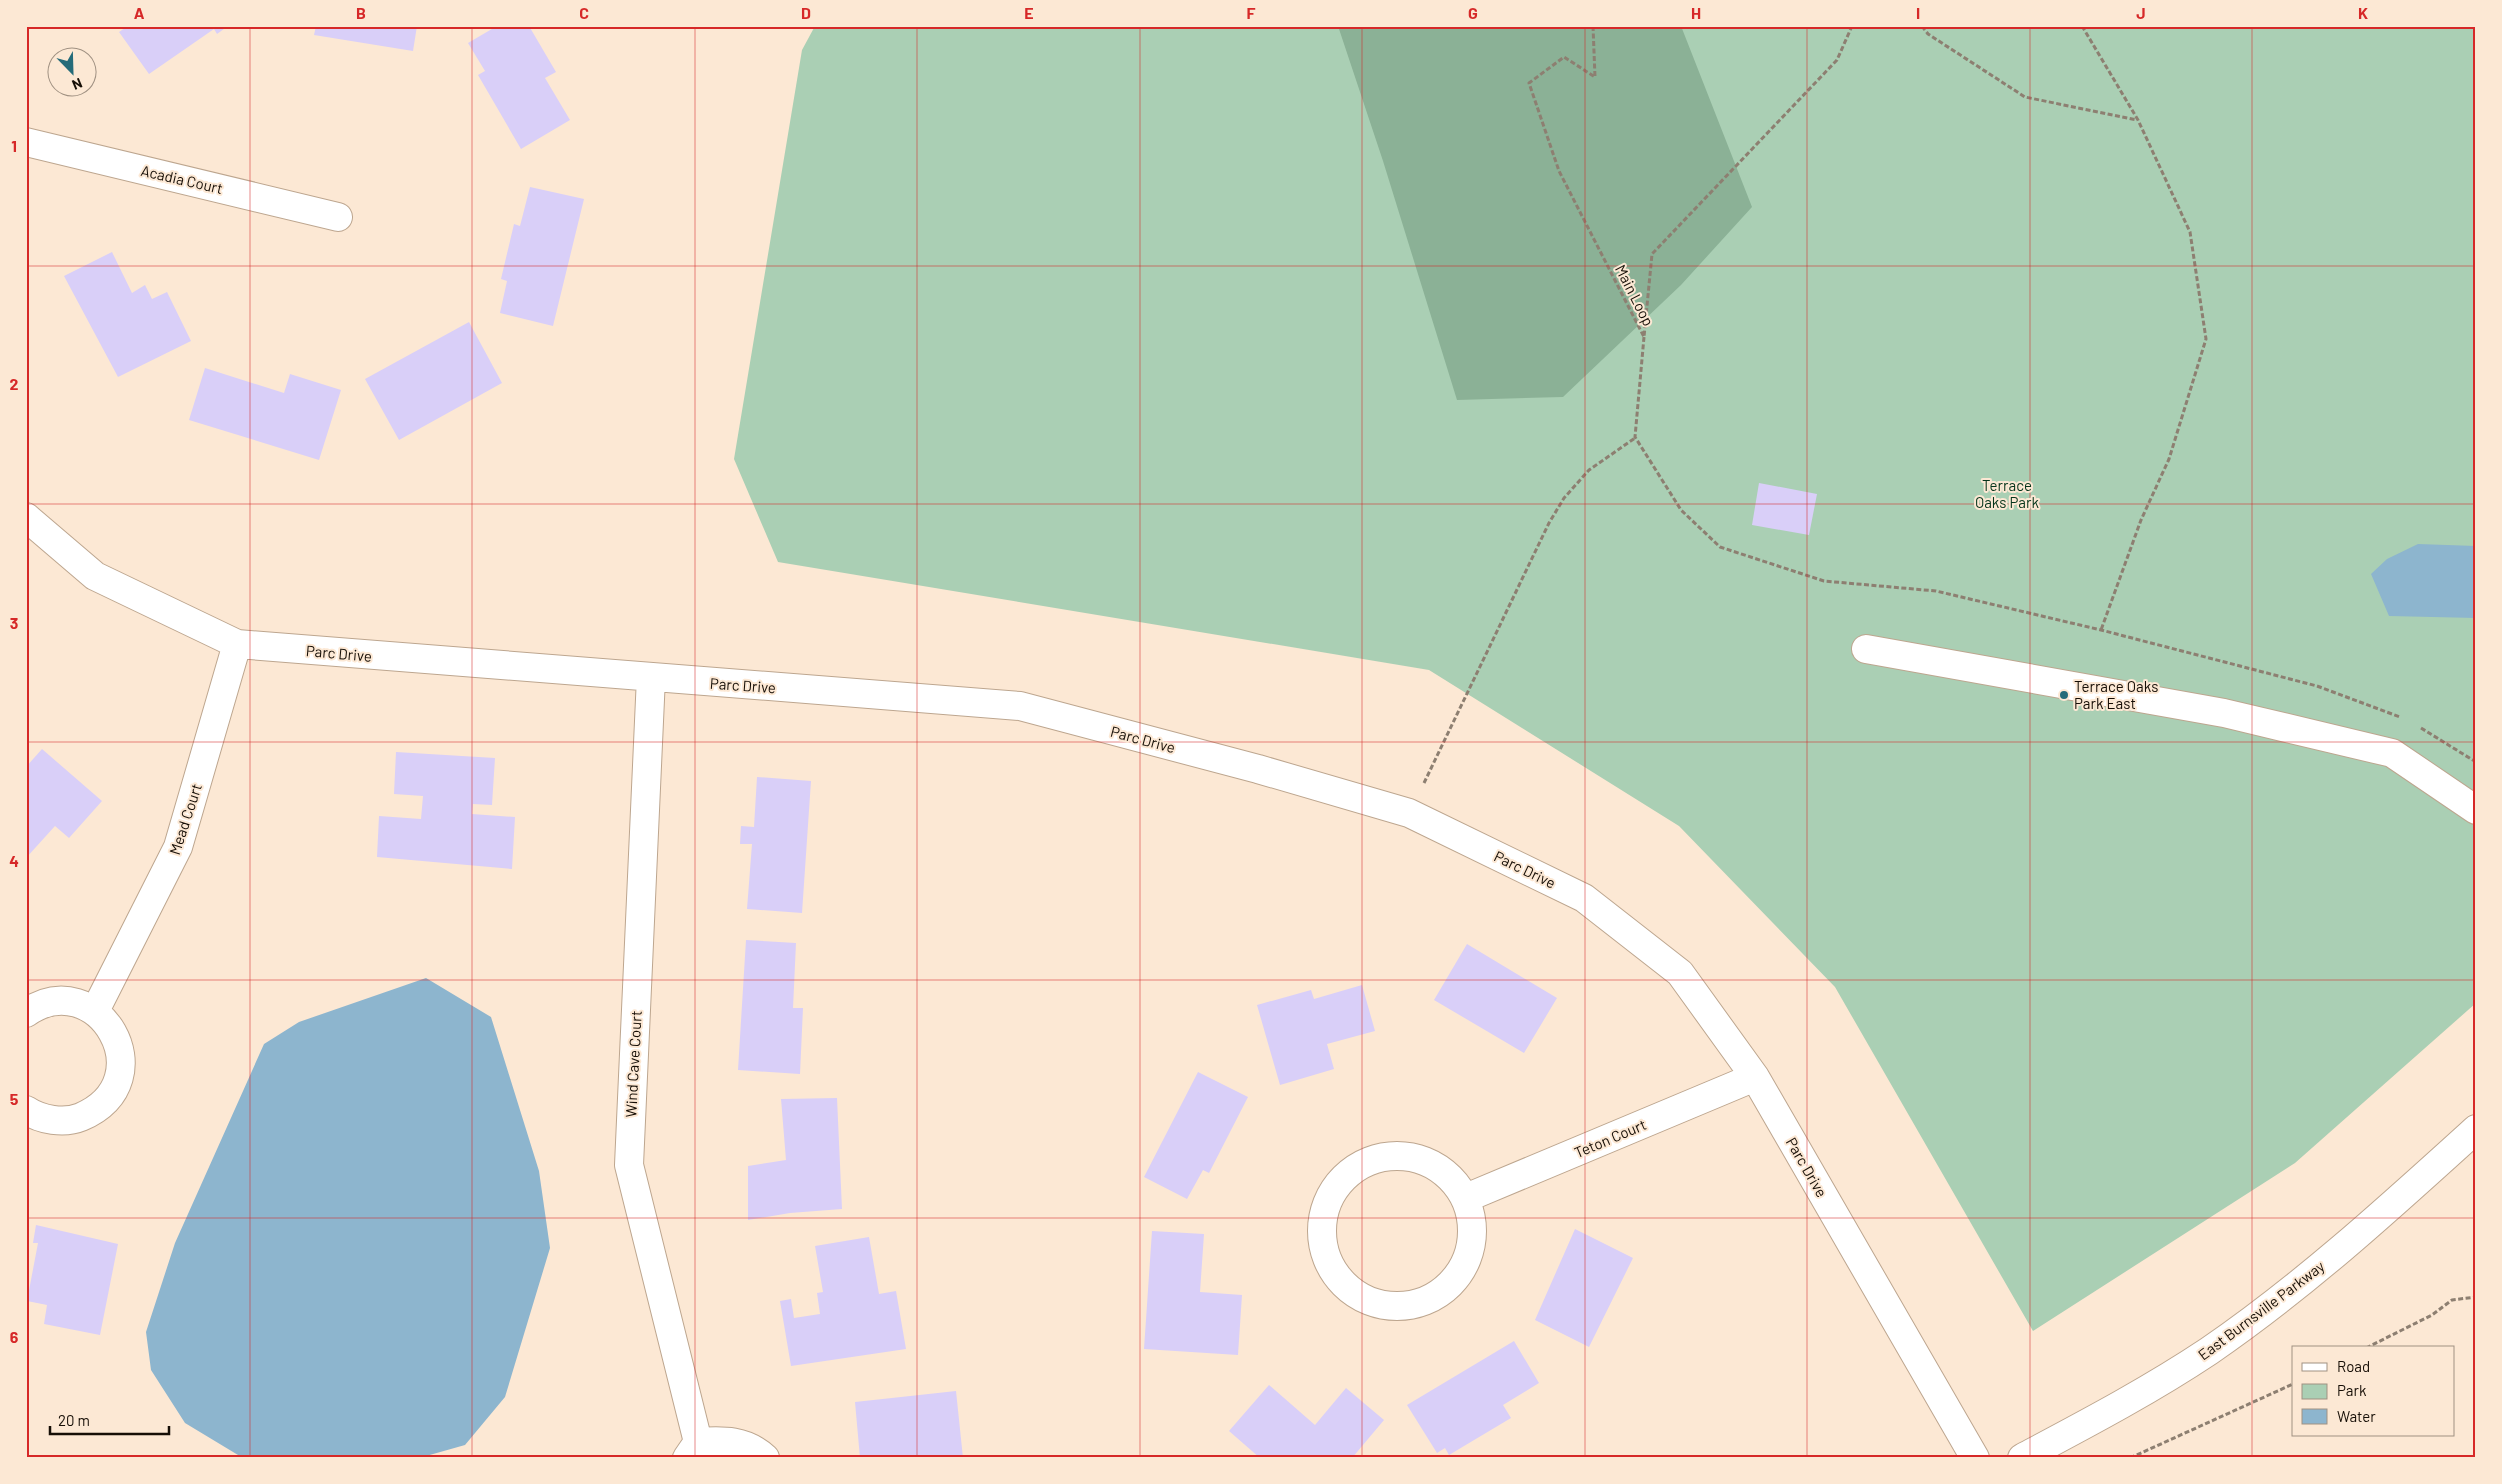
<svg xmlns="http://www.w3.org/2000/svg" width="2502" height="1484" font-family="Barlow,sans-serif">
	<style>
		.green { fill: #aacfb4 }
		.forest { fill: #8bb196 }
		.water { fill: #8db5ce }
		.building { fill: #d9cff8 }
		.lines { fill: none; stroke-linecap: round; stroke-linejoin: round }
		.minor-casing { stroke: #bda68f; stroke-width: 30 }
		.path { stroke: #8d7f71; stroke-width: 3; stroke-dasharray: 5 2.5; stroke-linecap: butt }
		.minor { stroke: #fff; stroke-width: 28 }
		.grid { fill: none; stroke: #d62828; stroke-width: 1; stroke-opacity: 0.55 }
		.poi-dot { fill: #256b79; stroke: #fce8d4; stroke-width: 2 }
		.labels { text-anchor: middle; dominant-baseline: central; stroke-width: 4; stroke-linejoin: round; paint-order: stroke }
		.street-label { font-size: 15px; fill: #160e06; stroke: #fce8d4 }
		.park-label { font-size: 15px; fill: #04341a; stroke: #fce8d4 }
		.poi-label { font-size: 15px; fill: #160e06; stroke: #fce8d4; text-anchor: start }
		.neatline { fill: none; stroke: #d62828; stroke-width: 2 }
		.grid-label { font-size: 16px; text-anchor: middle; font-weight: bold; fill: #d62828 }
	</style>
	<rect width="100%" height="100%" fill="#fce8d4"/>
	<path class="green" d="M815 26H2476V1003L2295 1163 2033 1331 1835 987 1679 826 1429 670 778 562 734 459 802 50Z"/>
	<path class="forest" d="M1338 26H1681L1752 207 1681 285 1563 397 1457 400 1383 161Z"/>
	<path class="water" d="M2418 544 2476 546V618L2389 616 2371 574 2387 559Z
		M426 978 491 1017 539 1171 550 1248 505 1397 465 1445 419 1458H243L185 1423 151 1370 146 1332 175 1243 264 1044 299 1022Z"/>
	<path class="building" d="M128 26H228L217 34 214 29 149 74 119 32Z
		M316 26H417L413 51 314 35Z
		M497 26H529L556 72 545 78 570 120 521 149 478 75 485 71 468 43Z
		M530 187 584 199 553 326 500 313 507 281 501 279 514 224 520 226Z
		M112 252 132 293 145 285 152 299 167 292 191 341 118 377 64 276Z
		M469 322 502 383 399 440 365 379Z
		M205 368 284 393 290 374 341 390 319 460 189 420Z
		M1759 483 1817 494 1809 535 1752 525Z
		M42 749 102 801 69 838 55 826 26 858V767Z
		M396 752 495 758 492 805 473 804 472 814 515 817 512 869 377 857 379 816 421 819 423 796 394 794Z
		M757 777 811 781 802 913 747 909 752 844H740L741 826 754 827Z
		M746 940 796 943 793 1008H803L800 1074 738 1070Z
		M1467 944 1557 998 1524 1053 1434 1000Z
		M1362 985 1375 1031 1327 1044 1334 1069 1280 1085 1257 1005 1311 990 1314 999Z
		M1198 1072 1248 1097 1209 1173 1203 1170 1187 1199 1144 1177Z
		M837 1098 842 1209 790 1213 748 1220V1166L786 1160 781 1099Z
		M36 1225 118 1244 100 1335 44 1324 47 1305 27 1301 38 1243H33Z
		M1575 1229 1633 1258 1589 1347 1535 1320Z
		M1152 1231 1204 1234 1200 1292 1242 1295 1238 1355 1144 1349Z
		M869 1237 879 1294 896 1291 906 1349 791 1366 780 1301 791 1299 794 1318 820 1314 817 1293 823 1292 815 1246Z
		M1514 1341 1539 1383 1503 1405 1511 1418 1449 1455 1445 1448 1437 1453 1407 1405Z
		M1269 1385 1315 1425 1346 1388 1384 1420 1352 1458H1260L1229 1431Z
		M956 1391 963 1458H860L855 1402Z"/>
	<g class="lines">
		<g class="minor-casing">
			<path id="minor" d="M26 142 338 217
				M26 517 95 576 237 644 1020 706 1258 769 1409 813 1584 898 1680 973 1755 1077 1975 1458
				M1866 649 2224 713 2392 753 2476 810
				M651 677 629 1165 698 1442 687 1458
				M95 1011 178 847 237 644
				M26 1013C97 963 167 1080 81 1117 64 1124 41 1120 26 1110
				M1322 1231a75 75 0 1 1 150 0a75 75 0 1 1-150 0Z
				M1466 1198 1755 1077
				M698 1442C723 1440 746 1440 765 1458
				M2022 1458C2086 1424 2149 1391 2209 1351 2305 1285 2390 1207 2476 1129"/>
		</g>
		<path class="path" d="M1593 26 1595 77 1564 57 1529 83 1559 171 1644 337 1652 254 1837 60 1852 26
			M1922 26 1928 34 2025 97 2137 120
			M2082 26 2138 120 2190 232 2206 339 2169 459 2141 520 2101 630
			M1644 337 1635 437 1681 510 1720 547 1824 581 1936 591 2101 630 2317 686 2400 717
			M2421 728 2476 762
			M1424 783 1549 523 1564 498 1589 470 1635 438
			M2366 1348 2432 1315 2452 1300 2476 1297
			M2130 1458 2293 1384"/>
		<use href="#minor" class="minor"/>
	</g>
	<path class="grid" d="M250 26V1458M472 26V1458M695 26V1458M917 26V1458M1140 26V1458M1362 26V1458M1585 26V1458M1807 26V1458M2030 26V1458M2252 26V1458M26 266H2476M26 504H2476M26 742H2476M26 980H2476M26 1218H2476"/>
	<circle class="poi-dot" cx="2064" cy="695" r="5"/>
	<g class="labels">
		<g class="street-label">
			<text transform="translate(182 179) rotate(13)">Acadia Court</text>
			<text transform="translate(1635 295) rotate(63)">Main Loop</text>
			<text transform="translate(339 653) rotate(5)">Parc Drive</text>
			<text transform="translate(743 685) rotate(4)">Parc Drive</text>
			<text transform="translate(1143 739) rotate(15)">Parc Drive</text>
			<text transform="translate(185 819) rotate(-72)">Mead Court</text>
			<text transform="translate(1525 869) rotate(26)">Parc Drive</text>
			<text transform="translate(633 1064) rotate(-87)">Wind Cave Court</text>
			<text transform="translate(1610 1138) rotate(-23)">Teton Court</text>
			<text transform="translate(1807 1167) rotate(60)">Parc Drive</text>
			<text transform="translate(2261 1310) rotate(-37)">East Burnsville Parkway</text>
		</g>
		<g class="park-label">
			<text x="2007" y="485">Terrace<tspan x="2007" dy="17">Oaks Park</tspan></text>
		</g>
		<g class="poi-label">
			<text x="2074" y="686">Terrace Oaks<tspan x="2074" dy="17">Park East</tspan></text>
		</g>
	</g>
	<rect width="2502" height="1484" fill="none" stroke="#fce8d4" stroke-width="55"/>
	<rect x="2292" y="1346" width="162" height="90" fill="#fce8d4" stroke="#a09182"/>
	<rect x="2302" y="1363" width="25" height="8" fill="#ffffff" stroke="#a09182"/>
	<text x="2337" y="1372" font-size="15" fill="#160e06">Road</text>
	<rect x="2302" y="1384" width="25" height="15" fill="#aacfb4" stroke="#a09182"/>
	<text x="2337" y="1396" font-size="15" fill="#160e06">Park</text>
	<rect x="2302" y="1409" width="25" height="15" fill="#8db5ce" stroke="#a09182"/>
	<text x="2337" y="1422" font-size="15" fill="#160e06">Water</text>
	<g transform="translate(72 72) rotate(157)"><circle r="24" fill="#fce8d4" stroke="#a09182"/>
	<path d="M0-4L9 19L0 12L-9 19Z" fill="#256b79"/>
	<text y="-8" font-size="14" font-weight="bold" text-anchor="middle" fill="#160e06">N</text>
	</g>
	<path d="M50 1426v8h119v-8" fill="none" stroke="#160e06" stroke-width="2.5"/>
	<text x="58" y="1426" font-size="15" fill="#160e06" stroke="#fce8d4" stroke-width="4" paint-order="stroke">20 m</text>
	<rect x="28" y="28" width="2446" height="1428" class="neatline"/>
	<g class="grid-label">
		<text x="139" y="19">A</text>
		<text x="361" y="19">B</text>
		<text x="584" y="19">C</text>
		<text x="806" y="19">D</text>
		<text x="1029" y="19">E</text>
		<text x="1251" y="19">F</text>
		<text x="1473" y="19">G</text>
		<text x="1696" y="19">H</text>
		<text x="1918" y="19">I</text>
		<text x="2141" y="19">J</text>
		<text x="2363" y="19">K</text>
		<text x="14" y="152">1</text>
		<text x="14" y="390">2</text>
		<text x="14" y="629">3</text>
		<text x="14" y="867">4</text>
		<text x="14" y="1105">5</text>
		<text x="14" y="1343">6</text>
	</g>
</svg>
